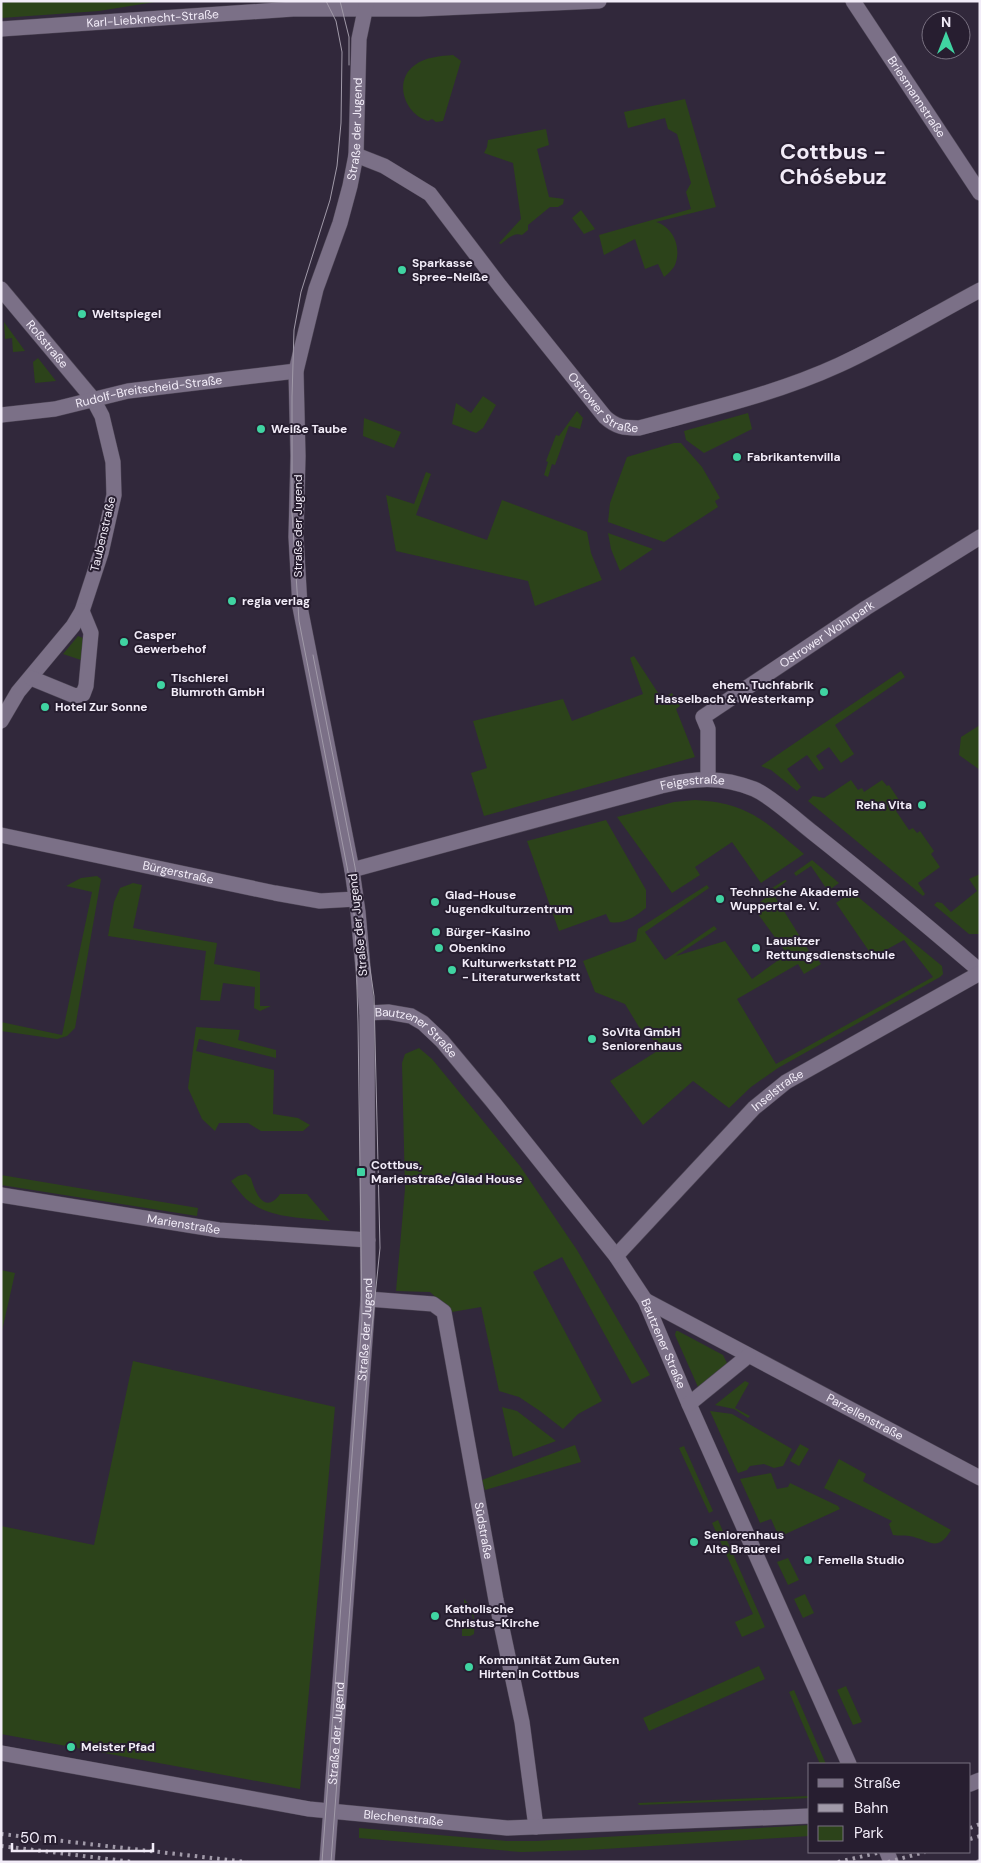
<svg xmlns="http://www.w3.org/2000/svg" width="981" height="1863" font-family="'DM Sans',sans-serif">
	<style>
		.green { fill: #2c431a }
		.lines { fill: none; stroke-linecap: round; stroke-linejoin: round }
		.minor-casing { stroke: #4d4555; stroke-width: 16 }
		.secondary-casing { stroke: #4d4555; stroke-width: 16 }
		.minor { stroke: #7b7087; stroke-width: 15 }
		.secondary { stroke: #7b7087; stroke-width: 15 }
		.tram { stroke: #a19aa9; stroke-width: 1 }
		.rail { stroke: #a19aa9; stroke-width: 4; stroke-dasharray: 2.5 5; stroke-linecap: butt }
		.poi-dot { fill: #40d4a2; stroke: #271e30; stroke-width: 2 }
		.labels { text-anchor: middle; dominant-baseline: central; stroke-width: 4; stroke-linejoin: round; paint-order: stroke }
		.street-label { font-size: 12px; fill: #f2ecf8; stroke: #271e30 }
		.poi-label { font-size: 12px; font-weight: bold; fill: #f2ecf8; stroke: #271e30; text-anchor: start }
		.town-label { font-size: 22px; font-weight: bold; fill: #f2ecf8; stroke: #271e30 }
	</style>
	<rect width="100%" height="100%" fill="#31283b"/>
	<path class="green" d="M23 1H161L99 11 1 18V3Z
		M453 55 461 61 443 121 436 122 432 119 428 121C404 114 393 80 415 65 425 57 441 56 453 55Z
		M685 99 716 207 656 222C673 227 682 247 675 265 673 269 668 274 664 277L658 264 645 269 635 239 604 255 599 235 691 209 686 192 691 183 677 134 668 129 665 118 628 128 624 112Z
		M546 129 549 145 537 149 549 197 564 199 563 204 558 207H550L528 225V230L522 235C514 232 507 239 501 244L499 243 521 219 513 163 484 153 487 147 488 140Z
		M581 210 595 229 584 234 572 218Z
		M4 322 25 351 13 352 12 338 5 339Z
		M38 358 56 381 35 383 33 362Z
		M483 396 496 405 483 428 476 433 452 424 456 403 471 413Z
		M577 411 583 418 580 429 569 426 555 465 552 464 548 477 544 475 548 462 546 461 556 435 559 436Z
		M748 413 752 429 704 453 686 440 684 431Z
		M364 418 401 432 394 448 363 436Z
		M674 443H681L702 467 720 498 715 501 718 507 664 542 608 522 610 503 627 457Z
		M426 472 431 474 416 515 487 540 502 500 587 532 591 553 602 580 535 606 528 581 396 551 386 495 414 504Z
		M608 533 653 549 620 571 611 549Z
		M78 636 83 638 81 660 63 654Z
		M634 656 662 699 672 693 680 706 676 709 695 757 484 816 471 773 487 768 473 721 563 699 572 721 643 694 630 658Z
		M901 671 905 677 835 725 854 754 841 763 829 747 816 756 824 768 819 771 807 755 787 769 801 787 797 791 771 770 761 766Z
		M980 725V770L959 755 961 737Z
		M851 780 858 790 862 788 864 792 882 780 887 786 889 785 903 806 896 811 909 830 913 828 917 833 920 831 934 851 931 854 940 867 918 883 925 894 923 896 808 801 813 796 824 798Z
		M695 800C749 803 764 821 804 854L761 883 732 842 695 867 700 875 672 893 617 817 674 802Z
		M606 820 646 890V908C636 916 623 925 610 922L606 914 559 931 527 841Z
		M812 860 839 883 828 891 811 866 796 876 794 873Z
		M980 874V934H969L934 905 937 902 942 903 951 912 977 891 969 879Z
		M97 876 101 879 75 1028 67 1036 57 1039 1 1031V1022L62 1035 92 892 66 886 81 878Z
		M785 880 787 881 772 892 809 951H812L821 964 804 974 798 964 737 999 776 1064 933 977 904 940 873 957 836 903 852 892 942 966 943 974 940 977 778 1068 751 1087 729 1108 693 1081 643 1125 610 1081 662 1048 639 1027 625 1004 595 992 583 961 636 941 638 929 707 885 709 888 645 932 665 960 714 926 717 929 676 956 725 941 752 979 787 954 753 907 767 897V891Z
		M133 883 142 885 133 928 217 943 214 964 260 972V1006H271L260 1011 254 1008 255 987 223 983 220 1001 200 1000 206 951 108 936 114 902 120 888Z
		M196 1027 240 1030 238 1040 276 1050V1058L199 1039 196 1051 274 1070 273 1114 298 1118 310 1125 303 1131H261L248 1123H219L215 1131 202 1119 188 1088Z
		M419 1048 432 1059 520 1166 577 1250 650 1375 632 1384 562 1257 533 1272 602 1401 578 1414 563 1429 540 1411 519 1397 499 1391 481 1307 452 1312 430 1292 396 1291 405 1189 402 1063 405 1054Z
		M246 1174 251 1178C255 1193 265 1215 280 1194H307L330 1221C301 1217 269 1219 246 1199 241 1194 236 1187 231 1181L238 1176Z
		M1 1175 198 1208 197 1216 1 1185Z
		M1 1270 15 1273 2 1331H1Z
		M676 1331H678L723 1355 728 1365 698 1387 675 1335Z
		M133 1361 335 1407 300 1789 1 1734V1526L94 1545Z
		M745 1381 749 1383 735 1408 750 1416 748 1418 734 1409 715 1405Z
		M502 1407 517 1411 556 1441 513 1457Z
		M710 1411 732 1414 792 1449 783 1466 774 1468 764 1464 750 1466 747 1470 738 1473Z
		M800 1444 809 1449 799 1466 790 1461Z
		M575 1445 581 1462 485 1490 482 1480Z
		M684 1446 713 1511 709 1513 679 1448Z
		M839 1459 866 1474 863 1481 951 1530C937 1554 929 1539 909 1536 904 1535 899 1536 893 1535L889 1524 892 1521 824 1488Z
		M771 1473 777 1489 788 1487 790 1483 838 1506 840 1509 779 1537 771 1519 760 1523 740 1479Z
		M718 1520 765 1627 742 1637 735 1622 753 1614 712 1523Z
		M788 1558 799 1580 788 1585 777 1562Z
		M805 1594 814 1613 803 1618 794 1599Z
		M464 1599C475 1610 475 1620 474 1634L470 1636H462V1627L470 1625 473 1618 471 1613 464 1609Z
		M759 1666 765 1679 649 1731 643 1718Z
		M846 1686 862 1722 853 1725 837 1690Z
		M794 1690 826 1764H820L789 1692Z
		M810 1796V1798L639 1805 638 1803Z
		M810 1825V1836L588 1850 521 1852 359 1838V1828L507 1841H536Z"/>
	<g class="lines">
		<g class="minor-casing">
			<g id="minor">
				<path id="s1" d="M853 1 980 193"/>
				<path id="s2" d="M356 155 384 166 430 194 500 286 605 417C616 427 624 428 639 428 705 410 776 394 839 365 887 343 933 315 980 290"/>
				<path id="s3" d="M1 289 93 399 102 416 113 462 114 495 101 553 82 611 73 626 18 692 1 721"/>
				<path id="s4" d="M1 415 55 409 128 391 296 371"/>
				<path d="M31 678 75 696 83 694 86 686 91 633 82 611"/>
				<path id="s5" d="M708 778V729L703 717 866 608 980 537"/>
				<path id="s6" d="M1 835 275 893 320 901 356 899"/>
				<path id="s7" d="M352 870 661 786C695 778 721 776 754 789 769 795 798 821 812 832 869 877 925 924 980 971"/>
				<path id="s8" d="M367 1013 388 1012 411 1016 423 1023 442 1041 493 1102 616 1256 645 1300 689 1404 849 1764"/>
				<path id="s9" d="M1 1195 219 1230 368 1240"/>
				<path id="s10" d="M616 1256 754 1108 786 1082 980 973"/>
				<path id="s11" d="M368 1299 433 1304 444 1312 496 1600 522 1722 536 1827"/>
				<path id="s12" d="M645 1300 980 1478"/>
				<path d="M689 1404 748 1356"/>
				<path id="s13" d="M1 1753 309 1809 507 1828 810 1816"/>
				<path d="M970 1784 980 1780"/>
				<path d="M887 1852 891 1862"/>
			</g>
		</g>
		<g class="secondary-casing">
			<g id="secondary">
				<path id="s14" d="M1 29 293 9H419L599 1"/>
				<path id="s15" d="M327 1862 368 1299 367 1013 358 912 352 870 300 607 296 537 298 456 296 371 316 289 340 223 350 186 356 155 359 39 367 1"/>
			</g>
		</g>
		<use href="#minor" class="minor"/>
		<use href="#secondary" class="secondary"/>
		<path class="tram" d="M340 1 349 37V65
			M313 655 355 867 374 996 380 1248 367 1376 331 1862
			M322 1862 362 1320 358 1022 355 921 349 877 299 621 292 513V397L294 330 301 292 330 200 337 166 341 123 342 52 336 21 326 1"/>
		<path class="rail" d="M970 1828 980 1824
			M1 1834 247 1862
			M970 1839 980 1836
			M1 1846 133 1862
			M838 1862 881 1852
			M888 1862 925 1852
			M977 1862 980 1861"/>
	</g>
	<g class="poi-dot">
		<circle cx="402" cy="270" r="5"/>
		<circle cx="82" cy="314" r="5"/>
		<circle cx="261" cy="429" r="5"/>
		<circle cx="737" cy="457" r="5"/>
		<circle cx="232" cy="601" r="5"/>
		<circle cx="124" cy="642" r="5"/>
		<circle cx="161" cy="685" r="5"/>
		<circle cx="824" cy="692" r="5"/>
		<circle cx="45" cy="707" r="5"/>
		<circle cx="922" cy="805" r="5"/>
		<circle cx="720" cy="899" r="5"/>
		<circle cx="435" cy="902" r="5"/>
		<circle cx="436" cy="932" r="5"/>
		<circle cx="439" cy="948" r="5"/>
		<circle cx="756" cy="948" r="5"/>
		<circle cx="452" cy="970" r="5"/>
		<circle cx="592" cy="1039" r="5"/>
		<rect x="356" y="1167" width="10" height="10" rx="2.5"/>
		<circle cx="694" cy="1542" r="5"/>
		<circle cx="808" cy="1560" r="5"/>
		<circle cx="435" cy="1616" r="5"/>
		<circle cx="469" cy="1667" r="5"/>
		<circle cx="71" cy="1747" r="5"/>
	</g>
	<g class="labels">
		<g class="street-label">
			<text stroke="none"><textPath href="#s14" startOffset="152">Karl-Liebknecht-Straße</textPath></text>
			<text stroke="none"><textPath href="#s1" startOffset="115">Briesmannstraße</textPath></text>
			<text stroke="none"><textPath href="#s15" startOffset="1749">Straße der Jugend</textPath></text>
			<text stroke="none"><textPath href="#s3" startOffset="72">Roßstraße</textPath></text>
			<text stroke="none"><textPath href="#s4" startOffset="150">Rudolf-Breitscheid-Straße</textPath></text>
			<text stroke="none"><textPath href="#s2" startOffset="358">Ostrower Straße</textPath></text>
			<text transform="translate(298 526) rotate(-90)">Straße der Jugend</text>
			<text transform="translate(103 534) rotate(-77)">Taubenstraße</text>
			<text stroke="none"><textPath href="#s5" startOffset="211">Ostrower Wohnpark</textPath></text>
			<text stroke="none"><textPath href="#s7" startOffset="352">Feigestraße</textPath></text>
			<text stroke="none"><textPath href="#s6" startOffset="181">Bürgerstraße</textPath></text>
			<text transform="translate(358 925) rotate(-96)">Straße der Jugend</text>
			<text stroke="none"><textPath href="#s8" startOffset="56">Bautzener Straße</textPath></text>
			<text stroke="none"><textPath href="#s10" startOffset="232">Inselstraße</textPath></text>
			<text stroke="none"><textPath href="#s9" startOffset="185">Marienstraße</textPath></text>
			<text stroke="none"><textPath href="#s15" startOffset="534">Straße der Jugend</textPath></text>
			<text stroke="none"><textPath href="#s8" startOffset="461">Bautzener Straße</textPath></text>
			<text stroke="none"><textPath href="#s12" startOffset="249">Parzellenstraße</textPath></text>
			<text stroke="none"><textPath href="#s11" startOffset="301">Südstraße</textPath></text>
			<text stroke="none"><textPath href="#s15" startOffset="129">Straße der Jugend</textPath></text>
			<text stroke="none"><textPath href="#s13" startOffset="408">Blechenstraße</textPath></text>
		</g>
		<g class="poi-label">
			<text x="412" y="263">Sparkasse<tspan x="412" dy="14">Spree-Neiße</tspan></text>
			<text x="92" y="314">Weltspiegel</text>
			<text x="271" y="429">Weiße Taube</text>
			<text x="747" y="457">Fabrikantenvilla</text>
			<text x="242" y="601">regia verlag</text>
			<text x="134" y="635">Casper<tspan x="134" dy="14">Gewerbehof</tspan></text>
			<text x="171" y="678">Tischlerei<tspan x="171" dy="14">Blumroth GmbH</tspan></text>
			<text x="814" y="685" text-anchor="end">ehem. Tuchfabrik<tspan x="814" dy="14">Hasselbach &amp; Westerkamp</tspan></text>
			<text x="55" y="707">Hotel Zur Sonne</text>
			<text x="912" y="805" text-anchor="end">Reha Vita</text>
			<text x="730" y="892">Technische Akademie<tspan x="730" dy="14">Wuppertal e. V.</tspan></text>
			<text x="445" y="895">Glad-House<tspan x="445" dy="14">Jugendkulturzentrum</tspan></text>
			<text x="446" y="932">Bürger-Kasino</text>
			<text x="766" y="941">Lausitzer<tspan x="766" dy="14">Rettungsdienstschule</tspan></text>
			<text x="449" y="948">Obenkino</text>
			<text x="462" y="963">Kulturwerkstatt P12<tspan x="462" dy="14">- Literaturwerkstatt</tspan></text>
			<text x="602" y="1032">SoVita GmbH<tspan x="602" dy="14">Seniorenhaus</tspan></text>
			<text x="371" y="1165">Cottbus,<tspan x="371" dy="14">Marienstraße/Glad House</tspan></text>
			<text x="704" y="1535">Seniorenhaus<tspan x="704" dy="14">Alte Brauerei</tspan></text>
			<text x="818" y="1560">Femella Studio</text>
			<text x="445" y="1609">Katholische<tspan x="445" dy="14">Christus-Kirche</tspan></text>
			<text x="479" y="1660">Kommunität Zum Guten<tspan x="479" dy="14">Hirten in Cottbus</tspan></text>
			<text x="81" y="1747">Meister Pfad</text>
		</g>
		<g class="town-label">
			<text x="833" y="151">Cottbus -<tspan x="833" dy="25">Chóśebuz</tspan></text>
		</g>
	</g>
	<rect width="981" height="1863" fill="none" stroke="#f2ecf8" stroke-width="5"/>
	<rect x="808" y="1763" width="162" height="90" fill="#271e30" stroke="#787080"/>
	<rect x="818" y="1779" width="25" height="8" fill="#7b7087" stroke="#787080"/>
	<text x="854" y="1788" font-size="15" fill="#f2ecf8">Straße</text>
	<rect x="818" y="1804" width="25" height="8" fill="#a19aa9" stroke="#787080"/>
	<text x="854" y="1813" font-size="15" fill="#f2ecf8">Bahn</text>
	<rect x="818" y="1826" width="25" height="15" fill="#2c431a" stroke="#787080"/>
	<text x="854" y="1838" font-size="15" fill="#f2ecf8">Park</text>
	<g transform="translate(946 35)"><circle r="24" fill="#271e30" stroke="#787080"/>
	<path d="M0-4L9 19L0 12L-9 19Z" fill="#40d4a2"/>
	<text y="-8" font-size="14" font-weight="bold" text-anchor="middle" fill="#f2ecf8">N</text>
	</g>
	<path d="M12 1843v8h141v-8" fill="none" stroke="#f2ecf8" stroke-width="2.5"/>
	<text x="20" y="1843" font-size="15" fill="#f2ecf8" stroke="#271e30" stroke-width="4" paint-order="stroke">50 m</text>
</svg>
